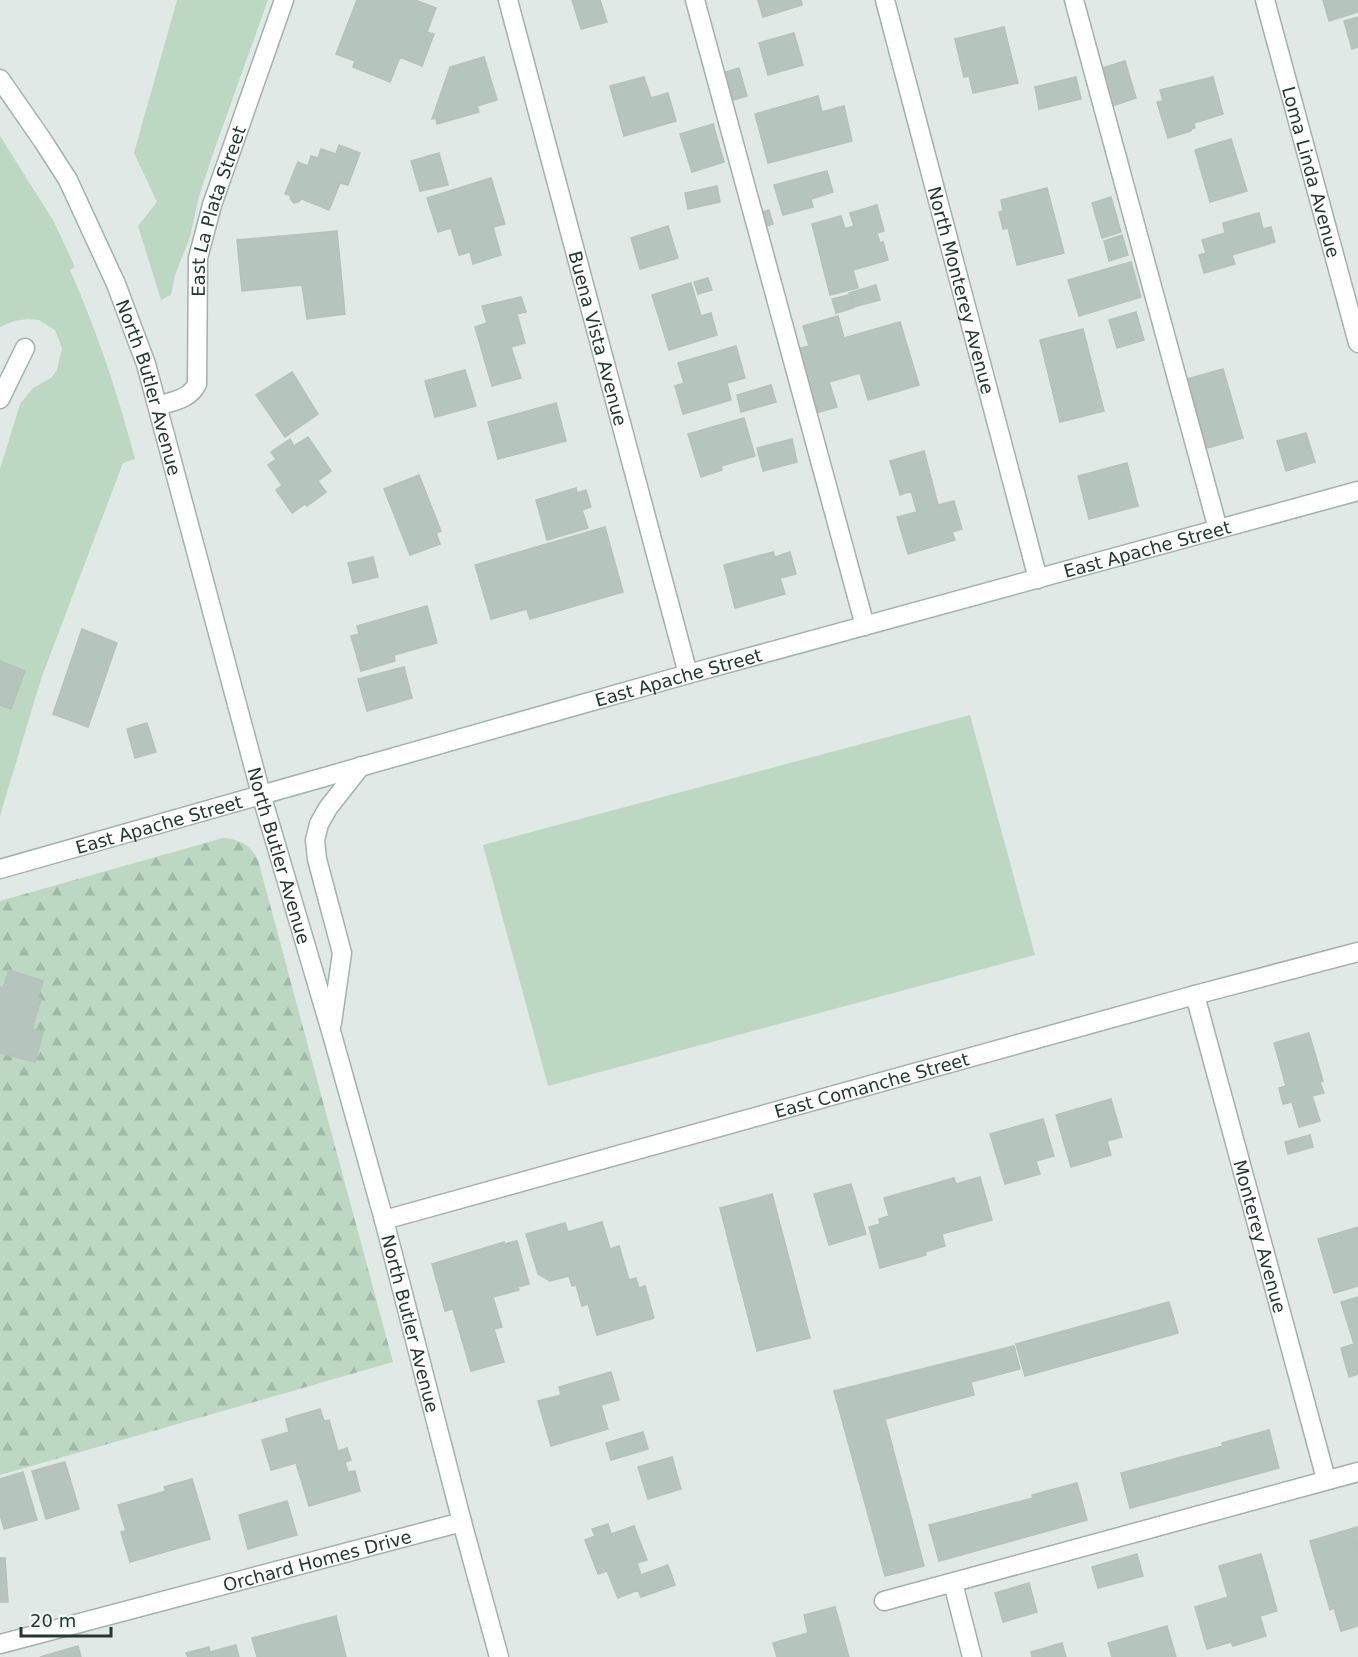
<svg xmlns="http://www.w3.org/2000/svg" width="1358" height="1657" font-family="'DejaVu Sans',sans-serif">
	<style>
		.grass { fill: #bcd8c2 }
		.forest { fill: url(#forest-firs) }
		.building { fill: #b6c4be; stroke: #b4c2bb; stroke-width: 1.5 }
		.lines { fill: none; stroke-linecap: round; stroke-linejoin: round }
		.lane-casing { stroke: #a4b0ab; stroke-width: 21 }
		.street-casing { stroke: #a4b0ab; stroke-width: 21 }
		.secondary-casing { stroke: #a1b4ac; stroke-width: 21 }
		.lane { stroke: #fff; stroke-width: 18 }
		.street { stroke: #fff; stroke-width: 18 }
		.secondary { stroke: #fff; stroke-width: 18 }
		.labels { text-anchor: middle; dominant-baseline: central; stroke-width: 5; stroke-linejoin: round; paint-order: stroke }
		.street-label { font-size: 18px; fill: #233831; stroke: #f0f6f3 }
	</style>
	<defs>
		<pattern id="forest-firs" width="22" height="20" patternUnits="userSpaceOnUse" patternTransform="scale(1.5)"><rect width="22" height="20" fill="#bcd8c2"/><path d="M5 1l3.5 6h-7zM16 11l3.5 6h-7z" fill="#a1baa7"/></pattern>
	</defs>
	<rect width="100%" height="100%" fill="#e0e9e5"/>
	<path class="grass" d="M177 0H268L216 145 199 196 190 237 175 275 171 295 161 300 138 226 157 202 134 153Z
		M0 136 54 222 75 267 70 270C97 331 118 394 135 459L123 463 41 679 0 816V469L20 404 33 388 51 378 57 370 62 348 55 330 39 320 28 319 14 321 0 327Z
		M970 715 1035 955 548 1086 483 845Z"/>
	<path class="forest" d="M223 838C238 839 251 845 258 860L393 1362 0 1475V901Z"/>
	<path class="building" d="M357 0H415L436 8 427 32 434 34 422 66 400 57 390 82 353 67 355 61 336 54Z
		M572 0H600L607 22 581 29Z
		M758 0H801L802 5 763 17Z
		M1323 0H1358V12L1329 21Z
		M1358 17V47L1352 49 1344 21Z
		M1004 27 1018 83 973 93 969 76 964 77 955 39Z
		M794 33 803 65 768 75 759 43Z
		M484 57 497 100 477 106 479 112 437 124 436 118 432 119 450 67Z
		M1125 61 1136 98 1109 107 1099 69Z
		M739 68 747 96 730 101 722 73Z
		M644 77 651 98 668 93 676 121 624 136 610 86Z
		M1076 77 1081 99 1039 109 1035 87Z
		M1213 77 1223 114 1194 123 1195 128 1191 129V131L1168 138 1157 102 1163 101 1160 90Z
		M818 96 822 112 844 106 852 141 768 163 755 114Z
		M713 124 724 162 692 172 680 134Z
		M1231 139 1247 191 1210 202 1195 150Z
		M339 145 360 153 348 185 340 183 329 210 302 199 298 202 294 203 291 200 290 195 285 194 298 162 308 166 311 156 318 158 321 149 336 154Z
		M439 153 448 185 420 191 411 161Z
		M827 171 833 192 811 199 813 207 783 215 774 185Z
		M491 178 505 224 493 227 501 255 473 264 470 252 459 255 451 228 438 232 427 198Z
		M717 186 720 202 688 209 685 193Z
		M1047 188 1064 253 1017 265 1008 228 1003 229 999 212 1003 211 1001 200Z
		M1111 197 1121 232 1102 238 1092 203Z
		M877 205 884 231 877 233 880 243 883 242 888 260 853 270 858 288 830 295 812 224 841 216 845 229 854 226 850 213Z
		M769 210 773 224 763 227 759 213Z
		M1259 213 1263 229 1271 227 1275 242 1232 255 1235 264 1204 273 1199 255 1206 253 1202 240 1225 233 1223 223Z
		M668 226 678 258 640 269 631 238Z
		M337 231 345 314 307 319 302 285 242 291 237 240Z
		M1122 235 1128 255 1109 261 1104 241Z
		M1131 262 1141 297 1079 316 1068 280Z
		M708 278 712 290 698 294 694 282Z
		M691 283 701 316 711 313 717 335 669 350 652 295Z
		M876 285 880 300 853 307 849 293Z
		M849 295 853 308 836 313 832 299Z
		M521 297 526 312 517 314 525 343 511 347 521 378 492 386 475 327 487 323 482 306Z
		M1136 312 1144 340 1117 348 1109 320Z
		M838 316 844 338 900 322 919 385 868 400 860 373 829 382 837 407 816 413 797 349 809 346 803 326Z
		M1083 329 1104 411 1060 422 1040 340Z
		M736 346 745 378 727 383 731 400 683 414 675 386 684 383 678 363Z
		M1223 369 1243 438 1207 448 1187 379Z
		M465 370 476 406 435 417 425 381Z
		M292 372 318 414 285 437 256 395Z
		M771 385 776 402 741 412 737 395Z
		M556 403 566 441 498 459 488 422Z
		M744 418 755 456 721 466 722 470 701 477 688 434Z
		M1306 433 1315 462 1286 471 1277 441Z
		M308 437 331 471 318 481 326 492 307 506 305 504 292 513 276 490 282 485 268 465 276 459 271 452 290 439 294 446Z
		M792 439 797 462 763 471 757 448Z
		M924 451 938 505 954 501 962 529 952 532 955 540 908 554 897 517 917 512 911 491 900 495 890 461Z
		M1127 463 1138 506 1089 519 1078 476Z
		M419 475 441 531 436 533 440 544 410 555 384 489Z
		M576 488 577 493 586 490 591 507 582 510 588 528 547 540 536 500Z
		M605 527 623 592 530 619 527 609 491 619 475 565Z
		M773 552 775 557 790 552 796 574 780 578 785 594 735 608 724 565Z
		M373 557 378 577 353 583 348 563Z
		M427 606 437 643 394 655 395 661 361 671 351 636 359 634 357 626Z
		M82 629 117 643 88 727 53 714Z
		M0 661 25 671 11 709 0 705Z
		M404 667 412 698 367 711 358 679Z
		M147 723 156 752 135 758 127 729Z
		M9 970 43 981 38 997 41 999 32 1029 43 1032 35 1062 0 1053V987L3 988Z
		M1309 1033 1323 1081 1320 1082 1324 1093 1312 1096 1320 1121 1299 1127 1292 1102 1283 1104 1279 1088 1286 1086 1274 1043Z
		M1111 1099 1122 1137 1107 1141 1111 1155 1071 1167 1056 1115Z
		M1043 1119 1054 1156 1036 1161 1040 1174 1005 1184 990 1134Z
		M1310 1135 1313 1147 1288 1154 1285 1142Z
		M980 1177 992 1220 942 1234 945 1246 925 1252 926 1255 880 1268 869 1227 880 1224 879 1219 889 1216 884 1198 954 1178 956 1184Z
		M851 1184 866 1234 829 1245 814 1194Z
		M772 1194 810 1338 757 1351 720 1208Z
		M602 1222 610 1249 619 1246 629 1280 636 1278 639 1288 645 1286 654 1318 597 1335 588 1304 582 1306 576 1285 572 1286 569 1276 550 1281 538 1274 526 1234 565 1223 568 1232Z
		M1358 1227V1286L1334 1293 1318 1239Z
		M517 1241 529 1284 518 1287 519 1290 493 1297 502 1327 494 1329 504 1362 471 1371 453 1309 445 1311 432 1264 504 1242V1244Z
		M1358 1297V1374L1349 1377 1341 1348 1354 1344 1341 1302Z
		M1169 1302 1178 1333 1025 1376 1016 1344Z
		M1014 1346 1020 1369 971 1382 974 1395 885 1419 924 1566 885 1576 834 1391Z
		M611 1372 619 1400 601 1405 608 1429 551 1446 538 1401 561 1395 559 1387Z
		M320 1409 324 1421 329 1420 338 1451 347 1448 351 1460 345 1462 348 1472 355 1471 360 1491 309 1506 296 1463 271 1470 262 1440 289 1432 286 1419Z
		M1269 1430 1279 1468 1130 1508 1121 1473 1223 1446 1222 1443Z
		M643 1432 648 1449 611 1460 606 1443Z
		M672 1457 681 1489 648 1499 638 1467Z
		M65 1462 79 1509 46 1519 32 1471Z
		M23 1472 37 1520 4 1529 0 1514V1479Z
		M192 1479 210 1539 130 1562 121 1532 126 1531 118 1505 166 1491 164 1487Z
		M1077 1483 1087 1520 939 1561 929 1525 1033 1498 1032 1495Z
		M287 1501 297 1535 248 1549 239 1515Z
		M608 1524 611 1534 634 1526 647 1560 637 1563 641 1575 668 1565 675 1585 641 1597 638 1590 618 1598 607 1571 598 1574 585 1540 595 1536 592 1529Z
		M1357 1527 1358 1626 1341 1631 1334 1608 1330 1610 1310 1541Z
		M1137 1554 1143 1576 1098 1588 1092 1567Z
		M1261 1554 1277 1611 1260 1616 1266 1636 1233 1646 1231 1642 1207 1649 1195 1607 1228 1597 1219 1566Z
		M0 1558H5L8 1602H0Z
		M1029 1583 1037 1612 1003 1622 995 1593Z
		M835 1607 849 1657H777L773 1643 808 1633 804 1615Z
		M336 1616 346 1657H257L252 1638Z
		M1167 1626 1176 1657H1112L1108 1643Z
		M1062 1643 1066 1657H1032L1031 1652Z
		M236 1645 239 1657H188L186 1653 209 1647 210 1652Z
		M78 1646 81 1657H40Z"/>
	<g class="lines">
		<g class="lane-casing">
			<path id="lane" d="M695 0 865 626
				M1074 0 1218 529
				M884 1601 1358 1472"/>
		</g>
		<g class="street-casing">
			<g id="street">
				<path id="s1" d="M508 0 688 674"/>
				<path id="s2" d="M885 0 1038 579"/>
				<path id="s3" d="M1265 0 1358 343"/>
				<path d="M0 399 25 348"/>
				<path id="s4" d="M158 406C173 401 190 399 197 384L198 258 212 205 284 0"/>
				<path id="s5" d="M1195 995 1326 1479"/>
				<path id="s6" d="M384 1220 1195 995 1358 952"/>
				<path d="M953 1583 972 1657"/>
				<path id="s7" d="M0 1644 462 1522"/>
			</g>
		</g>
		<g class="secondary-casing">
			<g id="secondary">
				<path id="s8" d="M0 79 43 141 68 180 116 284 146 364 261 794 331 1031 384 1220 462 1522 499 1657"/>
				<path id="s9" d="M0 869 688 674 1358 491"/>
				<path d="M332 1023 342 953 317 859 315 840 319 824 328 808 361 766"/>
			</g>
		</g>
		<use href="#lane" class="lane"/>
		<use href="#street" class="street"/>
		<use href="#secondary" class="secondary"/>
	</g>
	<g class="labels">
		<g class="street-label">
			<text stroke="none"><textPath href="#s3" startOffset="178">Loma Linda Avenue</textPath></text>
			<text stroke="none"><textPath href="#s4" startOffset="222">East La Plata Street</textPath></text>
			<text stroke="none"><textPath href="#s2" startOffset="300">North Monterey Avenue</textPath></text>
			<text stroke="none"><textPath href="#s1" startOffset="350">Buena Vista Avenue</textPath></text>
			<text stroke="none"><textPath href="#s8" startOffset="345">North Butler Avenue</textPath></text>
			<text stroke="none"><textPath href="#s9" startOffset="1191">East Apache Street</textPath></text>
			<text stroke="none"><textPath href="#s9" startOffset="705">East Apache Street</textPath></text>
			<text stroke="none"><textPath href="#s9" startOffset="165">East Apache Street</textPath></text>
			<text stroke="none"><textPath href="#s8" startOffset="831">North Butler Avenue</textPath></text>
			<text stroke="none"><textPath href="#s6" startOffset="506">East Comanche Street</textPath></text>
			<text stroke="none"><textPath href="#s5" startOffset="250">Monterey Avenue</textPath></text>
			<text stroke="none"><textPath href="#s8" startOffset="1317">North Butler Avenue</textPath></text>
			<text stroke="none"><textPath href="#s7" startOffset="328">Orchard Homes Drive</textPath></text>
		</g>
	</g>
	<path d="M21 1627v9h90v-9" fill="none" stroke="#233831" stroke-width="3"/>
	<text x="30" y="1627" font-size="18" fill="#233831" stroke="#f0f6f3" stroke-width="4.5" paint-order="stroke">20 m</text>
</svg>
